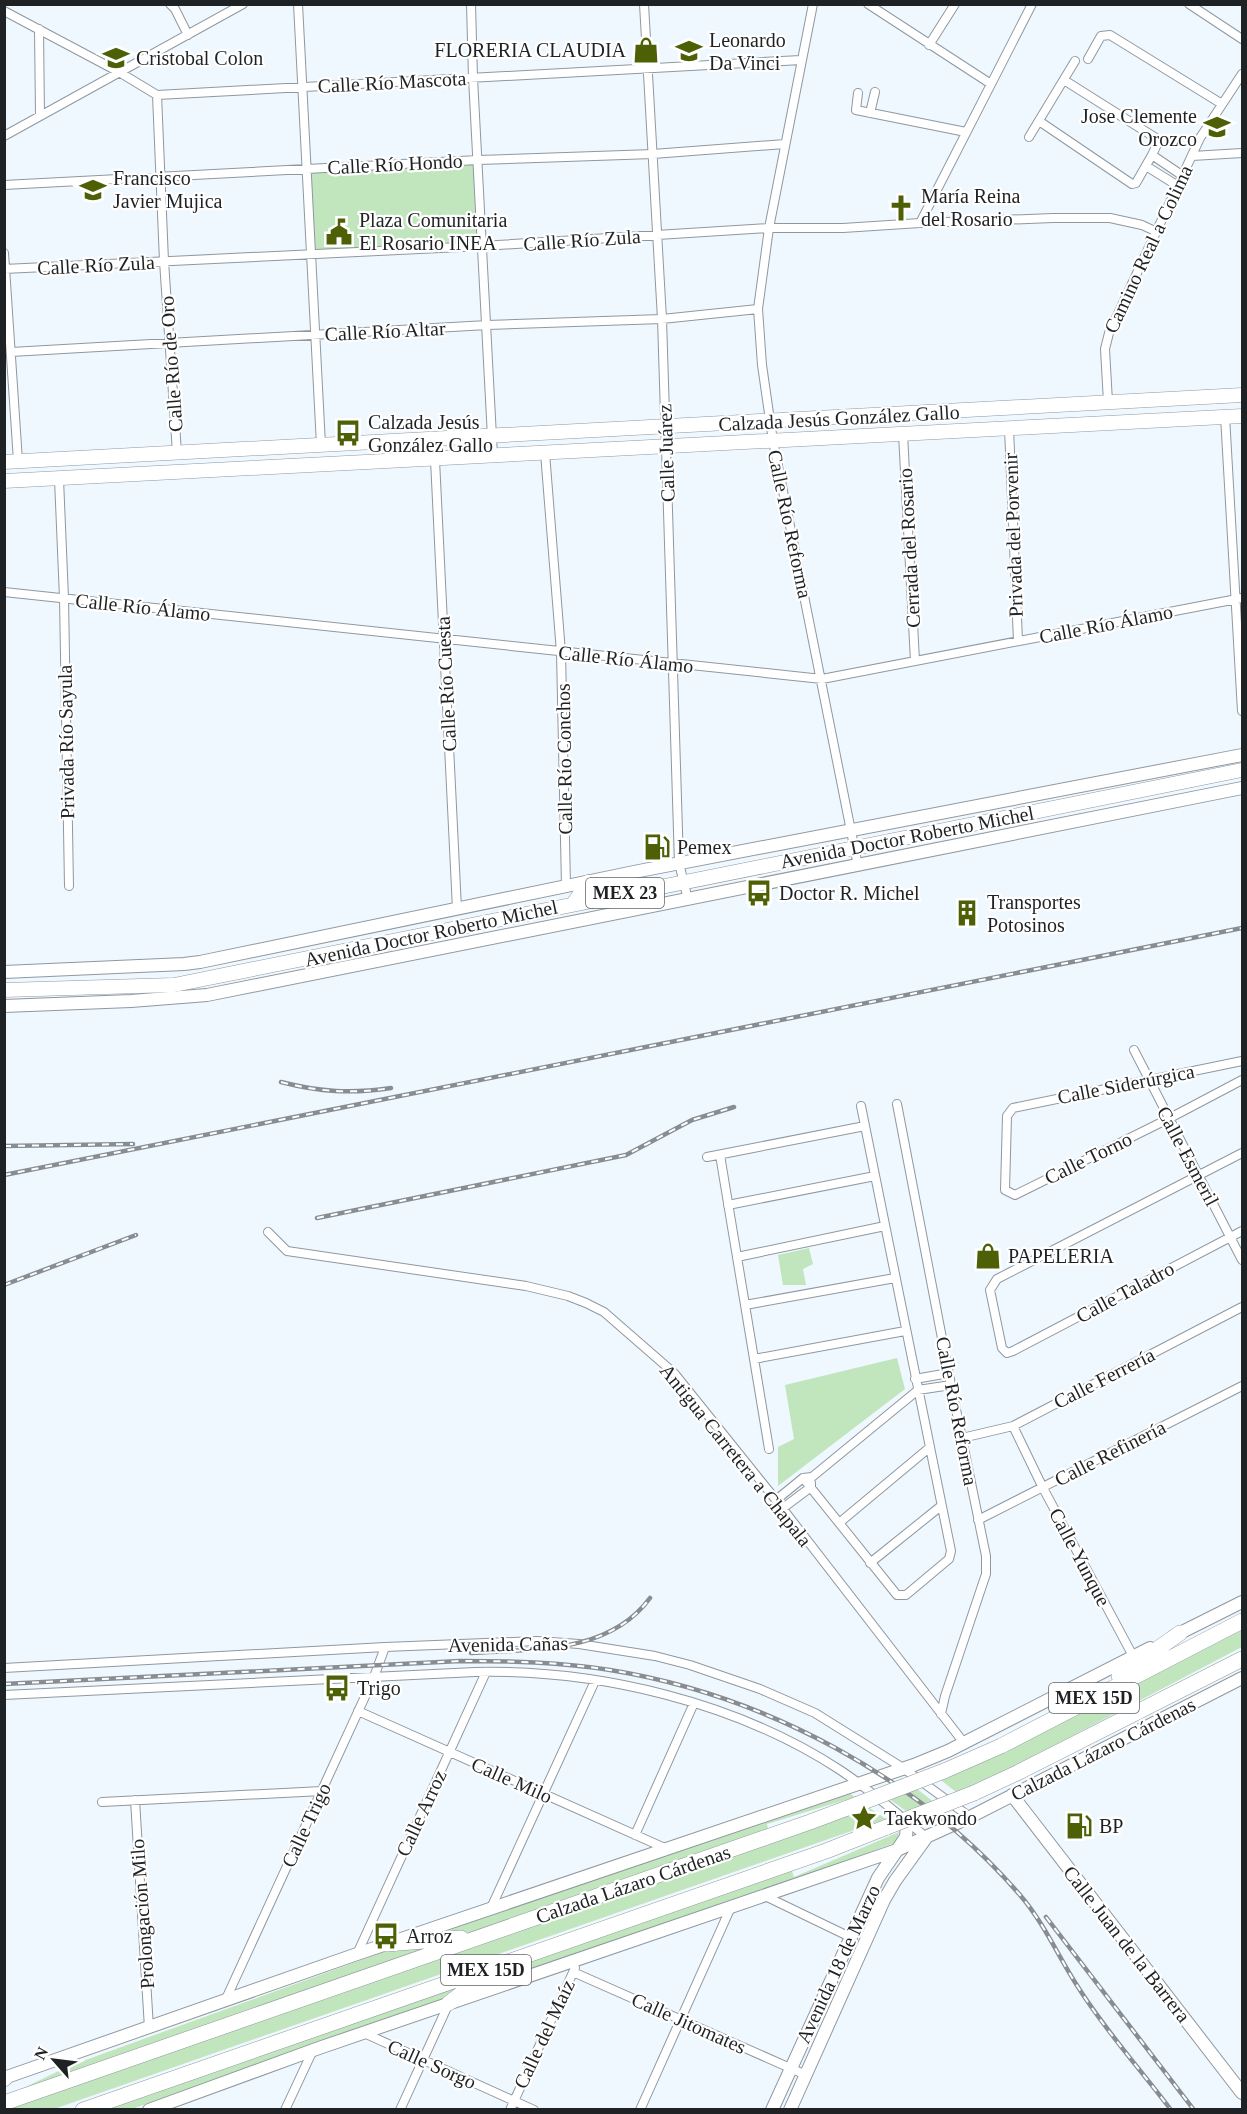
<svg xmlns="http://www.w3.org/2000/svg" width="1247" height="2114" font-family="Georgia,serif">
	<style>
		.green { fill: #c1e6be }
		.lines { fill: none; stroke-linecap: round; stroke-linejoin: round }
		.street-casing { stroke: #90989f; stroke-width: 10 }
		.secondary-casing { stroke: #90989f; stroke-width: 14 }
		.primary-casing { stroke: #90989f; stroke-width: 15 }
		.highway-casing { stroke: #90989f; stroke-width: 16 }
		.street { stroke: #fff; stroke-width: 8 }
		.secondary { stroke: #fff; stroke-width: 12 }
		.primary { stroke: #fff; stroke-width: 14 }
		.highway { stroke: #fff; stroke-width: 15 }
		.rail-casing { stroke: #878d92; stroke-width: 4.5 }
		.rail { stroke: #fff; stroke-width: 2; stroke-dasharray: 7; stroke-linecap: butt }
		.highway-bridge-casing { stroke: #90989f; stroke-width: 16; stroke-linecap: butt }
		.highway-bridge { stroke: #fff; stroke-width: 15 }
		.labels { text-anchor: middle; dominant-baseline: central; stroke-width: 4.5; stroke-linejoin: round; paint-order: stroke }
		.shield { fill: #fff; stroke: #626466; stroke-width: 1.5 }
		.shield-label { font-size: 18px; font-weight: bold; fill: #1f2224 }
		.poi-label { font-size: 20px; fill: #1f2224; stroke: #fff; text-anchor: start }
		.street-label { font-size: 20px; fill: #1f2224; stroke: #fff }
	</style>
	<rect width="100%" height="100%" fill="#eff7ff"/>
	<path class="green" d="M475 163 480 244 313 252 309 171Z
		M809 1248 813 1264 803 1269 806 1285H783L778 1255Z
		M897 1358 905 1389 778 1486V1447L794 1439 785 1385Z
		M1242 1629V1647L1007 1770 956 1792 937 1777Z
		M903 1778 944 1810 919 1820 875 1789Z
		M848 1792 855 1797 767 1824 768 1829 476 1932 431 1933Z
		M868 1807 886 1819 54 2109 5 2110Z
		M899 1832 897 1842 794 1880 482 1987 506 1968 791 1868 794 1877Z
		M455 1941 5 2097 69 2066 386 1951Z
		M470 1981 438 2002 132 2109 99 2110Z"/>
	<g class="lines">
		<g class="street-casing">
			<path id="street" d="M170 4 175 9 188 35
				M298 4 321 445
				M471 4 473 78 493 456
				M644 4 662 319 679 863 688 900
				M813 4 769 228 758 309 762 365 773 441 858 866
				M868 4 991 84
				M1189 4 1242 39
				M4 11 119 72 157 95 801 60
				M39 29 40 116
				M929 45 955 4
				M1088 59 1101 36 1110 35 1222 104
				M858 93 856 110 966 132
				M157 95 164 261 177 453
				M870 113 875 92
				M1039 121 1132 184 1136 183 1152 155 1159 140 1064 80
				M4 136 243 4
				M1029 137 1075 61
				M1152 155 1183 176
				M1192 156 1242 153
				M1146 166 1178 186
				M4 185 478 160 653 154 785 144
				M920 223 1032 4
				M4 253 18 461
				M4 269 482 246 769 228H843L920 223 1053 218H1110L1142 225 1157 232
				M11 352 487 325 662 319 758 309
				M1108 402 1105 349 1109 333 1200 138 1242 74
				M1225 416 1242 711
				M1009 428 1018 641
				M903 434 915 661
				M545 453 561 652 566 886
				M435 460 457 909
				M59 479 64 598 69 886
				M4 592 822 679 1242 598
				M1134 1050 1242 1260
				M1242 1061 1013 1108 1007 1116 1005 1190 1015 1195 1168 1119 1242 1080
				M897 1104 951 1385 986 1556V1574L945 1696 941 1714
				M1242 1153 997 1279 990 1290 1002 1348 1007 1353 1013 1351 1242 1231
				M720 1155 769 1449
				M707 1157 865 1126
				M728 1205 875 1176
				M268 1232 287 1251 526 1286 568 1296 586 1303 604 1312 674 1373 776 1500 964 1743
				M737 1257 885 1226
				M745 1305 895 1278
				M754 1359 905 1331
				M915 1379 949 1373
				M1013 1426 1043 1488 1133 1656
				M962 1438 1013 1426 1242 1307
				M803 1478 897 1595H906L949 1559 951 1551 861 1106
				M776 1500 803 1478 812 1477 918 1390 951 1385
				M783 1508 811 1487V1483
				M978 1520 1242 1386
				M839 1523 929 1448
				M870 1563 941 1506
				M4 1668 385 1647 537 1641 579 1644 655 1656 690 1665 760 1689 815 1713 903 1768 970 1817
				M4 1695 475 1672C598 1669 736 1702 840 1770 870 1790 898 1814 926 1837
				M358 1711 667 1849
				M135 1800 149 2028
				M102 1802 322 1791
				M635 1835 694 1703
				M765 1896 850 1937
				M491 1908 595 1681
				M357 1954 486 1672
				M573 1972 806 2075
				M225 2001 374 1677 385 1647
				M364 2033 534 2110
				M285 2110 313 2050
				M400 2110 449 2003
				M510 2110 575 1968
				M640 2110 731 1907"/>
		</g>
		<g class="secondary-casing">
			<path id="secondary" d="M4 972 184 964 200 962 639 871 1242 755
				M4 1006 131 1001 207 995 1242 788
				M1174 1636 1242 1602
				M1012 1795 1242 2093
				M4 2078 357 1954 914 1765 948 1751 1150 1648
				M149 2110 319 2048 897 1850 970 1817 1242 1678
				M772 2110 878 1878 906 1837 907 1822
				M790 2110 884 1900 895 1881 926 1838"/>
		</g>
		<g class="primary-casing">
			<path id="primary" d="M4 462 1242 395
				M4 481 1242 416
				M573 904 588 882
				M4 990 174 985 1242 770"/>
		</g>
		<g class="highway-casing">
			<path id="highway" d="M1119 1676 1180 1633
				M944 1771 1001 1746 1242 1621
				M974 1793 1017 1773 1242 1659
				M386 1944 461 1938
				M449 2003 487 1974
				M4 2079 5 2078
				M4 2103 810 1822 858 1804
				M83 2110 826 1851 887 1827"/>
		</g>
		<use href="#street" class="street"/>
		<use href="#secondary" class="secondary"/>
		<use href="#primary" class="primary"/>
		<use href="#highway" class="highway"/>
		<g class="rail-casing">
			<path id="rail" d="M281 1082C320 1092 351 1094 391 1088
				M4 1146 133 1144
				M4 1175 1242 928
				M317 1218 626 1155 692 1120 734 1107
				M4 1285 136 1235
				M471 1653C533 1649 609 1654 650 1598
				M4 1684 460 1661C510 1661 560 1662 610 1670 764 1695 917 1776 1020 1895 1044 1923 1058 1956 1078 1987 1105 2030 1140 2069 1171 2110
				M1046 1917 1194 2110"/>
		</g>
		<use href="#rail" class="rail"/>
		<g class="highway-bridge-casing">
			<path id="highway-bridge" d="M858 1804 944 1771
				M887 1827 974 1793"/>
		</g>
		<use href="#highway-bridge" class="highway-bridge"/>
	</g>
	<defs>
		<g id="shop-bare" transform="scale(2.07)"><path d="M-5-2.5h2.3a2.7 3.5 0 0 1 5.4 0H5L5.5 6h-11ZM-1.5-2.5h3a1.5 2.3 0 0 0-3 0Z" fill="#4d6005" stroke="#fff" stroke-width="2.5" paint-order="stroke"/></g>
		<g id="school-bare" transform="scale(2.07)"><path d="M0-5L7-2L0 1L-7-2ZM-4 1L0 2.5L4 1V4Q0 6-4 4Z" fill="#4d6005" stroke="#fff" stroke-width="2.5" paint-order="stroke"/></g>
		<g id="church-bare" transform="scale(2.07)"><path d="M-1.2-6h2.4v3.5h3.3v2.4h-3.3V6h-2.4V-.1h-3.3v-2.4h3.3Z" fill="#4d6005" stroke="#fff" stroke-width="2.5" paint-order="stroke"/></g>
		<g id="civic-bare" transform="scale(2.07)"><path d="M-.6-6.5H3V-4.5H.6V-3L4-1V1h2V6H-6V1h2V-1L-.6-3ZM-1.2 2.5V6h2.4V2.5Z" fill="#4d6005" stroke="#fff" stroke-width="2.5" paint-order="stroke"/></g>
		<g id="bus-bare" transform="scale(2.07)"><path d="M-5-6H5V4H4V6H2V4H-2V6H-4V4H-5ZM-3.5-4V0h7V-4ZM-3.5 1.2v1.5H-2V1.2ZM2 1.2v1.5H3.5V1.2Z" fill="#4d6005" stroke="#fff" stroke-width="2.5" paint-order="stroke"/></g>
		<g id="fuel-bare" transform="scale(2.07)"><path d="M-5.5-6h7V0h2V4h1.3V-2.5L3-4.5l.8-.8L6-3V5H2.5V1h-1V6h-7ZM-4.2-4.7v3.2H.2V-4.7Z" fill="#4d6005" stroke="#fff" stroke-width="2.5" paint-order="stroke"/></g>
		<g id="building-bare" transform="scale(2.07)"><path d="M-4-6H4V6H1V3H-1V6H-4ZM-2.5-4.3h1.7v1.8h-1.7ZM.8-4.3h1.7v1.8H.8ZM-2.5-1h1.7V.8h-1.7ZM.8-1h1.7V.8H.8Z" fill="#4d6005" stroke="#fff" stroke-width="2.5" paint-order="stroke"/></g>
		<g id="sight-bare" transform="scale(2.07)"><path d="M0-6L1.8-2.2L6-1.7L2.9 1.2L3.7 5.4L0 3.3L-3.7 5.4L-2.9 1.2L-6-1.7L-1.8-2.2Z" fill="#4d6005" stroke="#fff" stroke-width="2.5" paint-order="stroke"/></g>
	</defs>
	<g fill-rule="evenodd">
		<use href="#shop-bare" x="646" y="50"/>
		<use href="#school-bare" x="689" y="51"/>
		<use href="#school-bare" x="116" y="58"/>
		<use href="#school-bare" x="1217" y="127"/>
		<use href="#school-bare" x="93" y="190"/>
		<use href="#church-bare" x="901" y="208"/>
		<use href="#civic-bare" x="339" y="232"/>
		<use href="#bus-bare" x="348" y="433"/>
		<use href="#fuel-bare" x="657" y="847"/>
		<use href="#bus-bare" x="759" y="893"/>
		<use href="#building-bare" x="967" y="913"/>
		<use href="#shop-bare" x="988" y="1256"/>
		<use href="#bus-bare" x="337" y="1688"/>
		<use href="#sight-bare" x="864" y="1818"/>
		<use href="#fuel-bare" x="1079" y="1826"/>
		<use href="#bus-bare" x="386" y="1936"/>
	</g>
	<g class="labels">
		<g class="shield">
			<rect x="586" y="878" width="78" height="30" rx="4.5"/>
			<rect x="1049" y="1683" width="90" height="30" rx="4.5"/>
			<rect x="441" y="1955" width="90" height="30" rx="4.5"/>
		</g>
		<g class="shield-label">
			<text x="625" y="893">MEX 23</text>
			<text x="1094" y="1698">MEX 15D</text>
			<text x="486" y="1970">MEX 15D</text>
		</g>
		<g class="poi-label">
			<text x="709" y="40">Leonardo<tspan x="709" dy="23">Da Vinci</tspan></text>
			<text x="626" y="50" text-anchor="end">FLORERIA CLAUDIA</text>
			<text x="136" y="58">Cristobal Colon</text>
			<text x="1197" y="116" text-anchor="end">Jose Clemente<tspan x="1197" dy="23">Orozco</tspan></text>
			<text x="113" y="178">Francisco<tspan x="113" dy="23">Javier Mujica</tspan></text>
			<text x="921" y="196">María Reina<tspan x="921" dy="23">del Rosario</tspan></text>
			<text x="359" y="220">Plaza Comunitaria<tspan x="359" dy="23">El Rosario INEA</tspan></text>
			<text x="368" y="422">Calzada Jesús<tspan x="368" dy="23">González Gallo</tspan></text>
			<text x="677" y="847">Pemex</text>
			<text x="779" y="893">Doctor R. Michel</text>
			<text x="987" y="902">Transportes<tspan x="987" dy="23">Potosinos</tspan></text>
			<text x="1008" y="1256">PAPELERIA</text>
			<text x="357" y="1688">Trigo</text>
			<text x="884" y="1818">Taekwondo</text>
			<text x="1099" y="1826">BP</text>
			<text x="406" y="1936">Arroz</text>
		</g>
		<g class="street-label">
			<text transform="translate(392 82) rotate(-3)">Calle Río Mascota</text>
			<text transform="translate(395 164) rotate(-3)">Calle Río Hondo</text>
			<text transform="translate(582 240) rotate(-4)">Calle Río Zula</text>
			<text transform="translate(1148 249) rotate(-65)">Camino Real a Colima</text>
			<text transform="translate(96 265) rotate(-3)">Calle Río Zula</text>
			<text transform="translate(385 331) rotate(-3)">Calle Río Altar</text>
			<text transform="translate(171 364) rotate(-94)">Calle Río de Oro</text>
			<text transform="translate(839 418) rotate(-3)">Calzada Jesús González Gallo</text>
			<text transform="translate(666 453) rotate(-92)">Calle Juárez</text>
			<text transform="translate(790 524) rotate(78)">Calle Río Reforma</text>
			<text transform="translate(1013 535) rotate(-92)">Privada del Porvenir</text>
			<text transform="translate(909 548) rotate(-93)">Cerrada del Rosario</text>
			<text transform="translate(143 607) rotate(6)">Calle Río Álamo</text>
			<text transform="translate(1106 624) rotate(-11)">Calle Río Álamo</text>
			<text transform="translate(626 659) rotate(6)">Calle Río Álamo</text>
			<text transform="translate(446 684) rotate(-93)">Calle Río Cuesta</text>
			<text transform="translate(66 742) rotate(-91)">Privada Río Sayula</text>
			<text transform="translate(564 759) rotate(-91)">Calle Río Conchos</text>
			<text transform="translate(907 837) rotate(-11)">Avenida Doctor Roberto Michel</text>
			<text transform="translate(431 933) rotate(-12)">Avenida Doctor Roberto Michel</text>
			<text transform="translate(1126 1084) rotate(-11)">Calle Siderúrgica</text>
			<text transform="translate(1188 1156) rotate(62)">Calle Esmeril</text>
			<text transform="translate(1088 1158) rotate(-26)">Calle Torno</text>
			<text transform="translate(1125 1292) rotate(-28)">Calle Taladro</text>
			<text transform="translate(1104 1378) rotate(-27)">Calle Ferrería</text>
			<text transform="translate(957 1411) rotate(79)">Calle Río Reforma</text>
			<text transform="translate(1110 1453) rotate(-27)">Calle Refinería</text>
			<text transform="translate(736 1455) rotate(51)">Antigua Carretera a Chapala</text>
			<text transform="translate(1080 1557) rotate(62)">Calle Yunque</text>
			<text transform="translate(508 1644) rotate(-1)">Avenida Cañas</text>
			<text transform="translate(1103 1749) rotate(-27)">Calzada Lázaro Cárdenas</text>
			<text transform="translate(512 1780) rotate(24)">Calle Milo</text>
			<text transform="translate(421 1813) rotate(-65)">Calle Arroz</text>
			<text transform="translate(306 1825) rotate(-65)">Calle Trigo</text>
			<text transform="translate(633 1884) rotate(-19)">Calzada Lázaro Cárdenas</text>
			<text transform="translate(142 1914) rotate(-94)">Prolongación Milo</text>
			<text transform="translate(1127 1944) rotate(52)">Calle Juan de la Barrera</text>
			<text transform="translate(838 1964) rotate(-65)">Avenida 18 de Marzo</text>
			<text transform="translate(689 2023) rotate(24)">Calle Jitomates</text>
			<text transform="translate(544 2034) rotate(-65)">Calle del Maíz</text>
			<text transform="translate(432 2064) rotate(24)">Calle Sorgo</text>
		</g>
	</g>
	<rect width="1247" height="2114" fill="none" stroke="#1f2224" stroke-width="12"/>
	<g transform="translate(54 2060) rotate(298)" stroke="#ffffff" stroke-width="4.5" paint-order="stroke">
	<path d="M0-4.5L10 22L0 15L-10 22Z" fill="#1f2224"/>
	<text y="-9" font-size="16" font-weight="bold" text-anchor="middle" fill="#1f2224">N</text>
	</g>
</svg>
